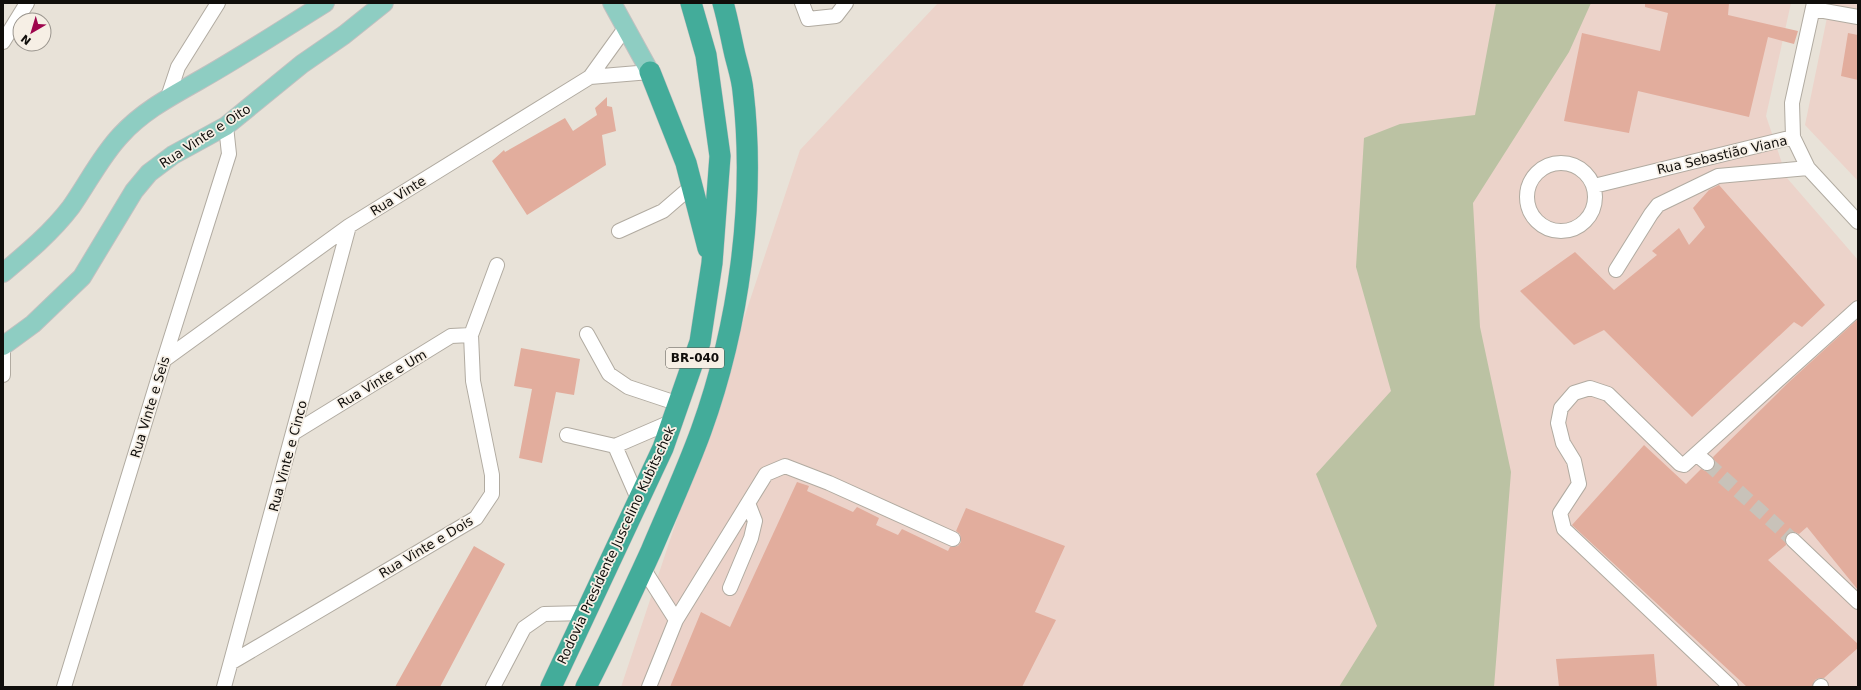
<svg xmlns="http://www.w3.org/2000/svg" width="1861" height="690" font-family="'DejaVu Sans',sans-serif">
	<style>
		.industrial { fill: #ecd3ca }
		.green { fill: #bbc2a3 }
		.building { fill: #e2ad9d }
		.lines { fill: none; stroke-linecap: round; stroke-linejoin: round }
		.minor-tunnel { stroke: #c8c2b9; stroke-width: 14; stroke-dasharray: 14 7; stroke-linecap: butt }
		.minor-casing { stroke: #b1aba1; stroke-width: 16 }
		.major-casing { stroke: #c1c0c0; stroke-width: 20 }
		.highway-casing { stroke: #c1c0c0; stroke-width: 22 }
		.minor { stroke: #fff; stroke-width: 14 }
		.major { stroke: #8ecdc2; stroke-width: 18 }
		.highway { stroke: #43ac9a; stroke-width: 21 }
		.labels { text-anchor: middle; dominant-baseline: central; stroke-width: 3.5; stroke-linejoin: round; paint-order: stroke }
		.shield { fill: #f6efe5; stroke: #55524c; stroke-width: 1 }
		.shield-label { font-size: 12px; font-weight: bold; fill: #100e0b }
		.street-label { font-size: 13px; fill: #100e0b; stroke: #f6efe5 }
	</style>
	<rect width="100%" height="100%" fill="#e8e2d8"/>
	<path class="industrial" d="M938 3H1791L1766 116 1787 178 1858 260V687H621L800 150Z
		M1830 3H1858V181L1805 125Z"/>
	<path class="green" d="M1496 3H1591L1569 52 1473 203 1480 327 1511 472 1494 687H1339L1377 626 1316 474 1391 391 1356 267 1364 138 1400 124 1475 115Z"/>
	<path class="building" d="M1645 3H1729L1728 15 1798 31 1794 44 1768 37 1749 117 1638 91 1629 133 1564 121 1582 33 1660 51 1668 13 1645 7Z
		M1848 33 1858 35V80L1841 76Z
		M607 97V106L612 107 616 131 602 135 606 165 527 215 492 161 504 150 505 152 565 118 573 131 597 115 595 108Z
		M1719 185 1825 305 1802 327 1794 322 1692 417 1604 330 1574 345 1520 291 1575 252 1614 290 1657 255 1652 251 1679 228 1689 245 1705 227 1693 208 1709 190Z
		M1858 319V590L1807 527 1799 534 1795 532 1787 534 1785 538 1786 545 1768 560 1858 644V648L1824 678H1819L1815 680 1812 687H1747L1572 525 1644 445 1686 484 1701 469 1705 471H1710L1715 465 1713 457 1789 382Z
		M521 348 580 359 574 395 556 392 542 463 519 458 532 389 514 386Z
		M797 482 809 486 807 491 853 512 857 507 879 518 876 525 898 535 902 529 948 551 950 547 958 546 961 542 960 534 956 531 966 508 1065 546 1035 612 1056 620 1022 687H670L701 612 730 627Z
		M474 546 505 564 440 687H395Z
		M1654 654 1657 687H1559L1556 659Z"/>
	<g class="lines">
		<path class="minor-tunnel" d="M1707 463 1793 540"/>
		<g class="minor-casing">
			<path id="minor" d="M802 3 808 19 836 16 846 3
				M1814 3 1792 103 1793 137 1808 168 1858 222
				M1813 9 1858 17
				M3 42 27 3
				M590 77 626 27
				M168 97 178 67 218 3
				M1527 197a34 34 0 1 1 68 0a34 34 0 1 1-68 0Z
				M1594 186 1793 137
				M619 231 663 211 692 186
				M1616 270 1651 214 1658 205 1718 176 1808 168
				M587 334 609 374 628 387 679 404
				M164 360 349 226 590 77 650 72
				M3 375V346
				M295 432 451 336 471 335
				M567 435 615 446 639 501
				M615 446 673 421
				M1696 454 1707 463
				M1793 540 1858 602
				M643 568 676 620
				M730 588 751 538 755 521 748 503
				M232 662 476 518 492 494V475L473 381 471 335 497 265
				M64 687 164 360 229 154 226 126
				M224 687 349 226
				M493 687 524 628 544 614 586 613
				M649 687 676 620 766 474 785 466 829 483 953 539
				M1731 687 1564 529 1560 513 1579 484 1574 461 1563 443 1558 423 1561 408 1574 393 1590 388 1608 394 1680 464 1684 465 1858 308
				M1820 687 1821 686"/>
		</g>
		<g class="major-casing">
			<path id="major" d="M612 3 650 72
				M3 273C27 253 52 232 71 207 88 183 101 156 121 135 143 111 170 97 198 81 241 57 283 29 325 3
				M3 346 33 324 82 277 134 191 149 173 173 155 226 126 302 64 344 35 384 3"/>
		</g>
		<g class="highway-casing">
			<path id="highway" d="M650 72 686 163 708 248
				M551 687 663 448 700 342 712 263 720 156 706 55 691 3
				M586 687C609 642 630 597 651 551 668 511 686 472 701 431 739 326 756 202 743 91 742 79 738 67 735 55 731 38 728 20 723 3"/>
		</g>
		<use href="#minor" class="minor"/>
		<use href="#major" class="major"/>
		<use href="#highway" class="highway"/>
	</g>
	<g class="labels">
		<rect class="shield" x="666" y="348" width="58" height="20" rx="3"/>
		<g class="shield-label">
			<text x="695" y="358">BR-040</text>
		</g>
		<g class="street-label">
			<text transform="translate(205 136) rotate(-33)">Rua Vinte e Oito</text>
			<text transform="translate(1722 155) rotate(-13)">Rua Sebastião Viana</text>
			<text transform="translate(398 196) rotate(-32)">Rua Vinte</text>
			<text transform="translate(382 379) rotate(-31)">Rua Vinte e Um</text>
			<text transform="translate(150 407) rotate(-73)">Rua Vinte e Seis</text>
			<text transform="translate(288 456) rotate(-75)">Rua Vinte e Cinco</text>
			<text transform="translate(616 545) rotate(-65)">Rodovia Presidente Juscelino Kubitschek</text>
			<text transform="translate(426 547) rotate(-31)">Rua Vinte e Dois</text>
		</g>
	</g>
	<rect width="1861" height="690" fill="none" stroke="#100e0b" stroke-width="8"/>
	<g transform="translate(32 32) rotate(218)"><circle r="19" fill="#f6efe5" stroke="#9a958e"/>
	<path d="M0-3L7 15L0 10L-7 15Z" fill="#9e054d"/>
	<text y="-6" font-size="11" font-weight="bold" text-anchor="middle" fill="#100e0b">N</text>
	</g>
</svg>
